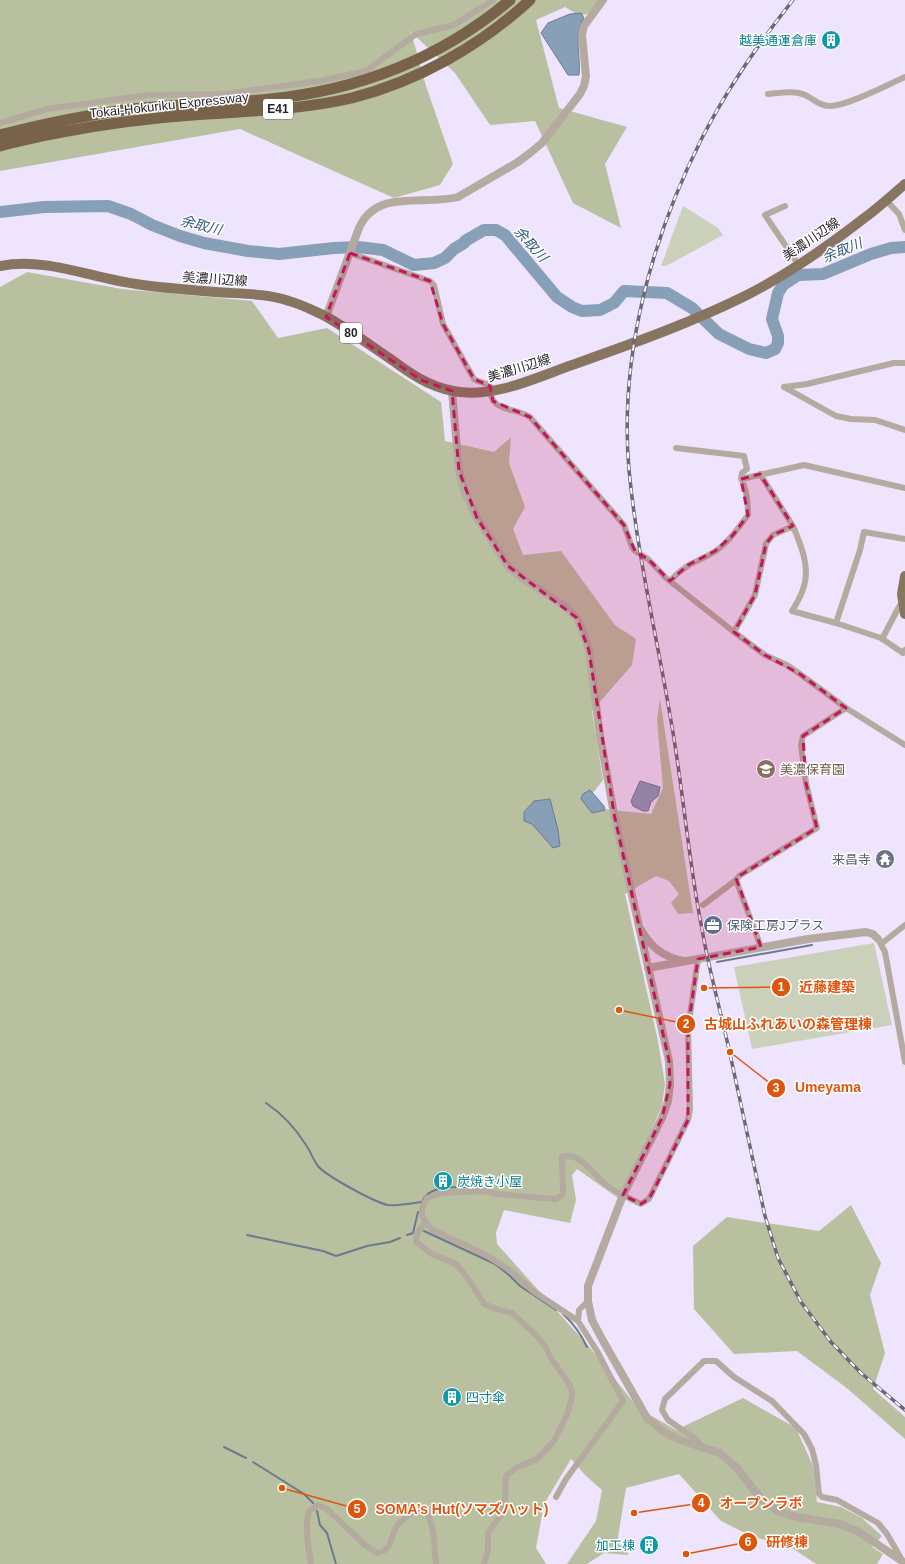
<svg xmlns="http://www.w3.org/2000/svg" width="905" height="1564" font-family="Arial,'Noto Sans JP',sans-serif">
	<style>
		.green { fill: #cbd0bb }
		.forest { fill: #b8c09f }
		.water { fill: #889fb8; stroke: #6b7a8e }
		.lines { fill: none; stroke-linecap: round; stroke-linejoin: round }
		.stream { stroke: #6b7a8e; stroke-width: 2 }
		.river { stroke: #889fb8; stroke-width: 12 }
		.minor { stroke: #b5aa9f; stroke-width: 6 }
		.tertiary { stroke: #b5aa9f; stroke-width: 8 }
		.primary { stroke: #887560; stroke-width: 10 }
		.motorway { stroke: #78624a; stroke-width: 11 }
		.rail-casing { stroke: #6d6776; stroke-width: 3.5 }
		.rail { stroke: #fff; stroke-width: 2; stroke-dasharray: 6; stroke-linecap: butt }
		.marked { fill: #c2185b; fill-opacity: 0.2; stroke: #c2185b; stroke-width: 3; stroke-dasharray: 8 5; stroke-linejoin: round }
		.labels { text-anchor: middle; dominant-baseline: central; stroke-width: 3; stroke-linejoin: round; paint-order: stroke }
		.shield { fill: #fff; stroke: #67646b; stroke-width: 1 }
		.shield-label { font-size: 12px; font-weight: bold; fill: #26222b }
		.culture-label { font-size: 13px; fill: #0d838f; stroke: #fff; text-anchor: end }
		.street-label { font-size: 13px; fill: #26222b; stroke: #fff }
		.education-label { font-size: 13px; fill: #785e54; stroke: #fff; text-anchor: start }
		.worship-label { font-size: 13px; fill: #5b616d; stroke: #fff; text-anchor: end }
		.service-label { font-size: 13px; fill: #4e5e75; stroke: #fff; text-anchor: start }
		.water-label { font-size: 14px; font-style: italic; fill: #34597f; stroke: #fff }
		.leader { fill: none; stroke: #de560e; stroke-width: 1.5 }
		.callout-dot { fill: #de560e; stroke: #fff; stroke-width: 1.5 }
		.mark-label { font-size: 12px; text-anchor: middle; font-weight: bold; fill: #fff }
		.callout-label { font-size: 14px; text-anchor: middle; font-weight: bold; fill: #de560e; stroke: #fff; stroke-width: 3; stroke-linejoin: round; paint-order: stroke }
	</style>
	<rect width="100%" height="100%" fill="#eee4fd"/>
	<path class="green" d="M683 206 718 228 723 235 666 266H661Z
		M874 943 892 1025 752 1049 734 967Z"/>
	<path class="forest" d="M0 0H602L596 11 580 16 565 7 536 20 559 108 627 127 605 164 621 228 573 203 535 121 490 125 455 73 411 32 426 86 453 164 440 185 394 198 240 129 0 171Z
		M27 272 122 289 252 301 278 338 327 328 441 402 445 441 494 452 511 437 509 463 525 507 513 529 523 555 561 551 615 625 636 639 632 665 592 711 603 780 589 798 593 808 651 814 663 788 657 720 660 699 693 913 678 914 671 903 679 894 669 881 656 876 625 894 658 1041 665 1084 662 1106 621 1200 577 1169 572 1175 576 1200 570 1223 504 1210 496 1233 497 1244 591 1349 638 1408 676 1430 743 1398 796 1428 813 1466 817 1502 841 1507 862 1518 882 1536 872 1547 883 1554 877 1564H816L792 1548 751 1536 721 1521 679 1474 626 1488 617 1543 627 1549 628 1555 604 1553 587 1564H567L596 1521 602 1490 586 1476 571 1459 544 1504 536 1548 546 1564H0V287Z
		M851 1205 881 1263 870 1295 885 1353 873 1389 905 1417V1439L848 1389 797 1351 734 1354 694 1309 693 1246 727 1217 819 1231Z"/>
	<path class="water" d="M581 13 584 18C573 34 581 56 579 75H568L541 33 548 23 570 14Z
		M640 781 660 787 658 796 651 802 648 811H643L633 806 631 801Z
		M590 790 604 806 605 810 592 813 581 799 583 794Z
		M550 799 558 830 560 846 553 848 532 824 524 821V812L534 801Z"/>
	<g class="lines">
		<path class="stream" d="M717 962 812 945
			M266 1103C281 1113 296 1129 306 1145 311 1152 313 1160 318 1166 326 1176 376 1203 388 1205 399 1206 411 1203 422 1202
			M422 1202C428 1186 452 1187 466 1187
			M424 1231 495 1264 509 1275 520 1286 556 1310
			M247 1235 323 1251 336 1256 367 1246 390 1242 400 1238
			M407 1235 413 1233 418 1212
			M563 1314C574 1324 581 1334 587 1347
			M224 1447 246 1458
			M253 1462 304 1494 313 1503
			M317 1511 320 1525 327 1533 336 1564"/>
		<path class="river" d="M0 212 44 207 108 206 131 214 152 225 180 236 204 243 248 251 279 254 334 248 358 247 383 250 414 265 434 263 445 258 454 249 464 243 465 241 484 230H496L505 235 557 297 572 307 582 311 600 310 614 303 624 291 667 293 692 308 719 334 749 349 766 353 775 349 778 343V336L772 319 778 293 783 285 798 275 823 274 871 254 891 248 905 247"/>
		<path class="minor" d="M768 94C780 93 794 90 805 95 814 99 819 106 830 106 847 106 887 85 905 77
			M0 123 47 109 148 95 223 94 320 81 366 71 416 34 454 25 493 0
			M886 200 899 214 905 230
			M785 206 765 215 798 264
			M350 253 430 281 434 285 443 324 474 379C480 383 485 382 490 386 489 413 512 406 530 417L624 525 632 547 635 551 648 559 666 578 734 632 765 655 787 665 800 674 846 708 905 745
			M784 387 836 416 851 419 875 420 905 430
			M784 387 807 384 894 363H905
			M676 448 744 456 747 469 742 473 741 479 804 465 905 488
			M793 526C801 545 811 569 803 589 801 597 796 604 792 611L836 623 881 638 903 653 905 650
			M670 581C686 563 696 563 714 552 728 543 738 528 748 515 748 504 747 489 741 479
			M836 623 860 550 864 532 905 539
			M734 632 755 595 766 544 773 535 793 526 760 474
			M882 639 900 605 903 603
			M703 905 736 880
			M878 939 885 952 905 1062
			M881 944 905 925
			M761 947 736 880 739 876 817 828 806 783 801 745 803 736 846 708
			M426 1222 417 1233 416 1242 432 1254 456 1264 470 1281 484 1304 496 1309 512 1313 537 1336 545 1346 552 1360 568 1382 572 1391V1397L567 1415 554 1441 537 1459 516 1468 506 1476 505 1500 501 1515 488 1533V1550L484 1564
			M578 1321 579 1310 588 1301
			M701 1446 697 1440 668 1420 662 1410 665 1399 704 1361H716L734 1377 772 1401 804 1434 812 1449 816 1465 819 1494 822 1497 837 1500 878 1523 887 1534 902 1560
			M556 1497 566 1479 623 1401 597 1351 578 1321 533 1291 511 1271 486 1255 431 1229 422 1216V1208L427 1198 442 1193 484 1191 497 1194 556 1199 563 1194 562 1157C582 1152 591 1173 605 1184 615 1192 629 1198 641 1204L649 1199 688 1120 690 1110 688 1029 698 959
			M311 1564C309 1551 303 1521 310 1510 312 1508 315 1507 318 1505L327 1509 365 1545 377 1553C393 1550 390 1537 397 1526 402 1519 411 1514 417 1509L426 1511C435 1528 434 1545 436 1564"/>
		<path class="tertiary" d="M326 317 359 228C377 188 424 206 458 197L518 162 530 153 542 143 580 94 584 86 586 76 582 35 584 26 603 0
			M452 391 459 471 465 493 477 518 508 566 522 578 566 607 577 618 584 634 589 651 600 736 614 814 669 1061 670 1084 668 1101 662 1118 623 1195 588 1286V1301L592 1320 602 1339 647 1418 664 1432 680 1440 720 1453 737 1468 761 1499 778 1511 796 1517 840 1524 859 1532 905 1563
			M641 930C652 948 662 956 683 961
			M648 968 808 939 866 932 873 934 878 939"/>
		<path class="primary" d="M0 266C45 257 92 278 136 284 162 288 189 290 215 292 240 294 265 293 289 301 301 304 314 311 325 316 347 328 371 346 392 360 411 374 428 386 453 391 493 399 535 378 572 365 631 344 691 323 747 295 788 274 827 247 863 219 878 208 891 196 905 184
			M905 576 902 594 905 614"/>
		<path class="motorway" d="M0 135C43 124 86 115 131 109 177 104 224 104 270 99 359 90 441 58 510 0
			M0 146C20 140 41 136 62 132 105 124 149 118 193 115 246 111 300 110 352 98 418 81 480 46 530 0"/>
		<g class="rail-casing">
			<path id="rail" d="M793 0C759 43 727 89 702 138 651 239 619 357 629 470 637 553 656 633 670 715 683 786 688 859 702 929 709 971 721 1012 730 1054 742 1108 753 1162 765 1216L778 1258 801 1302 831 1342 861 1373 905 1410"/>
		</g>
		<use href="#rail" class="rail"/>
	</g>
	<path class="marked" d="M350 253 430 281 443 324 474 379 490 386 493 401 530 417 624 525 635 551 648 559 670 581 688 565 715 551 733 535 748 515 741 479 760 474 793 526 773 535 766 544 755 595 734 632 765 655 800 674 846 708 803 736 806 783 817 828 736 878 761 947 698 959 688 1029V1120L655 1188 649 1199 641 1204 623 1195 662 1118 670 1084 669 1061 614 814 589 651 577 618 508 566 477 518 459 471 452 391 421 380 326 317Z"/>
	<defs>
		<g id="building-disc" transform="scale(1)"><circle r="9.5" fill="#0f9aa8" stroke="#fff"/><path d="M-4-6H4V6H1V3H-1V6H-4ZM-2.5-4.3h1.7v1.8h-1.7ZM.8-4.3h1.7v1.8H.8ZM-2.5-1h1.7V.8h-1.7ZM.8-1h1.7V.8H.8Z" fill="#fff"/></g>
		<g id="school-disc" transform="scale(1)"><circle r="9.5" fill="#8d6e63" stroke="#fff"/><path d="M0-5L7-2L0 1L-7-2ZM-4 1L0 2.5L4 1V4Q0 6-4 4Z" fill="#fff"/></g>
		<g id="temple-disc" transform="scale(1)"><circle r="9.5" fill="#6b7280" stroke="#fff"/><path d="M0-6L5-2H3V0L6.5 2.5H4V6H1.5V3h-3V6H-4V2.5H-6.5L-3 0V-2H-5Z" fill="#fff"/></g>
		<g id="office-disc" transform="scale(1)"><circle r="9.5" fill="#5c6f8a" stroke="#fff"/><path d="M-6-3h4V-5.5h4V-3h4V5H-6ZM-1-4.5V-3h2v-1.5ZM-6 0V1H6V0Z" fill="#fff"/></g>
	</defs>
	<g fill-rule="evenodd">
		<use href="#building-disc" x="831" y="40"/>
		<use href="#school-disc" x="766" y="769"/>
		<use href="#temple-disc" x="885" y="859"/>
		<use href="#office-disc" x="713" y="925"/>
		<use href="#building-disc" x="443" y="1181"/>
		<use href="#building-disc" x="452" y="1397"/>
		<use href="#building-disc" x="649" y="1545"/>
	</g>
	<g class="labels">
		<g class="shield">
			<rect x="263" y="99" width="30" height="20" rx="3"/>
			<rect x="340" y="323" width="22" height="20" rx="3"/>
		</g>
		<g class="shield-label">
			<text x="278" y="109">E41</text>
			<text x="351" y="333">80</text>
		</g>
		<g class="culture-label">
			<text x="817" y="40">越美通運倉庫</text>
			<text x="457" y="1181" text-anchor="start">炭焼き小屋</text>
			<text x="466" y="1397" text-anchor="start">四寸傘</text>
			<text x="635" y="1545">加工棟</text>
		</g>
		<g class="street-label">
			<text transform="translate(169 105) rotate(-6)">Tokai-Hokuriku Expressway</text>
			<text transform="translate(811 239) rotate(-34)">美濃川辺線</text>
			<text transform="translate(215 279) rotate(4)">美濃川辺線</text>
			<text transform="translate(519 368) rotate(-17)">美濃川辺線</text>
		</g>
		<g class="education-label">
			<text x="780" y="769">美濃保育園</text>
		</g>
		<g class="worship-label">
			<text x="871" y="859">来昌寺</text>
		</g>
		<g class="service-label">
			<text x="727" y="925">保険工房Jプラス</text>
		</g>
		<g class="water-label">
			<text transform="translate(201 225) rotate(14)">余取川</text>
			<text transform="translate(531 244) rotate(48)">余取川</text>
			<text transform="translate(842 250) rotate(-22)">余取川</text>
		</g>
	</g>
	<path class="leader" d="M704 988L781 987M619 1010L686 1024M730 1052L776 1088M634 1513L701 1503M282 1488L357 1509M686 1554L748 1542"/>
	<g class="callout-dot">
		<circle cx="704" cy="988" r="4"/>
		<circle cx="619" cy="1010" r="4"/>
		<circle cx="730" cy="1052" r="4"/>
		<circle cx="634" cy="1513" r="4"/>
		<circle cx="282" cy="1488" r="4"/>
		<circle cx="686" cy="1554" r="4"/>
		<circle cx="781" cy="987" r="10"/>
		<circle cx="686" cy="1024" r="10"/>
		<circle cx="776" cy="1088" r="10"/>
		<circle cx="701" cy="1503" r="10"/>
		<circle cx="357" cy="1509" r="10"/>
		<circle cx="748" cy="1542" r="10"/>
	</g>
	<g class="mark-label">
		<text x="781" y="991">1</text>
		<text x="686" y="1028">2</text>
		<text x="776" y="1092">3</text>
		<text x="701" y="1507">4</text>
		<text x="357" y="1513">5</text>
		<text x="748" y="1546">6</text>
	</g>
	<g class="callout-label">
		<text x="827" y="992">近藤建築</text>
		<text x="788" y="1029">古城山ふれあいの森管理棟</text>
		<text x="828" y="1092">Umeyama</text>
		<text x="761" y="1508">オープンラボ</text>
		<text x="462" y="1514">SOMA’s Hut(ソマズハット)</text>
		<text x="787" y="1547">研修棟</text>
	</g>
</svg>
